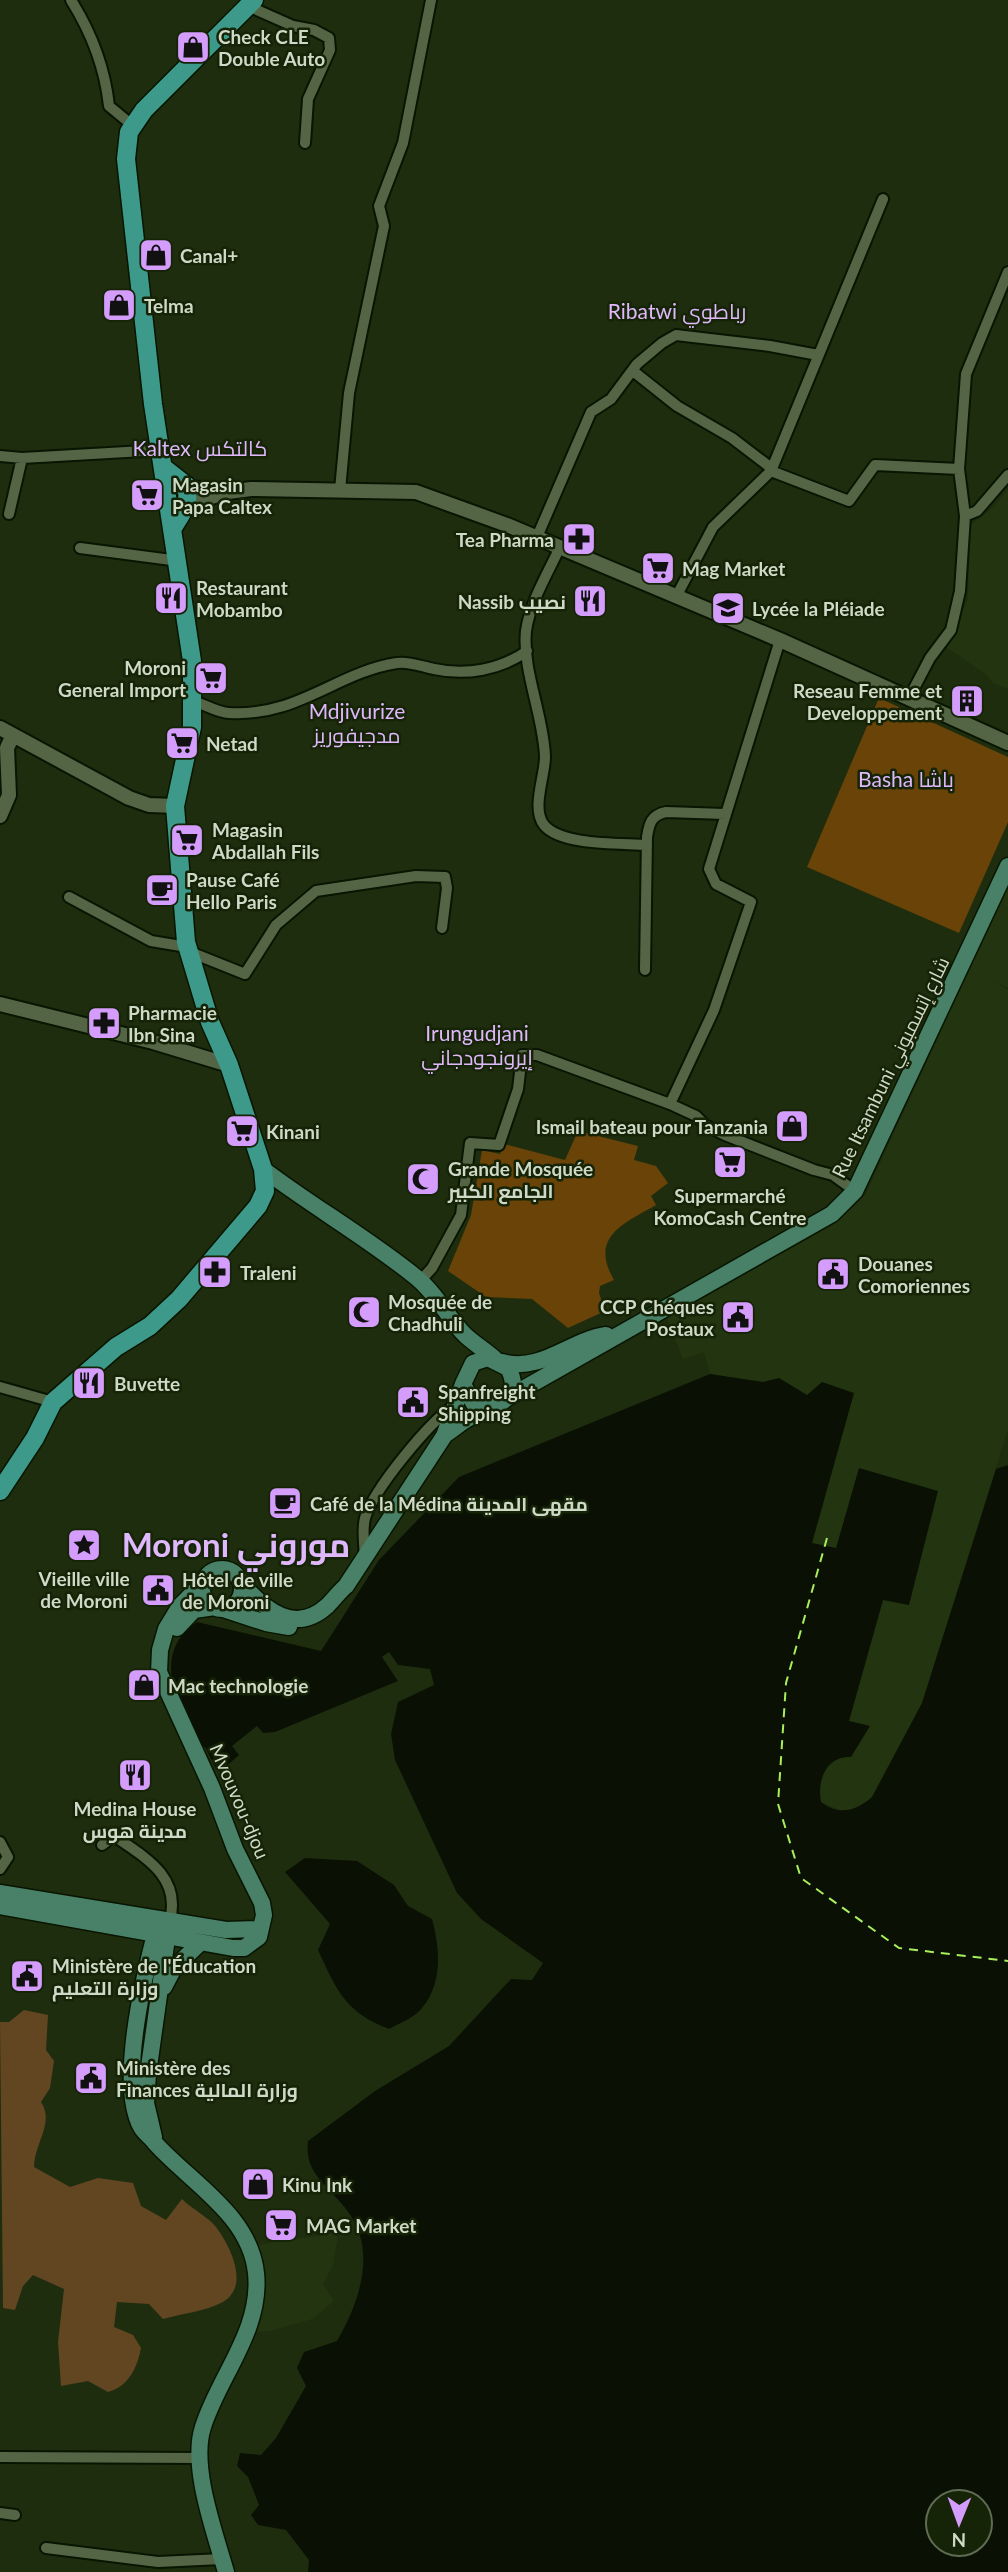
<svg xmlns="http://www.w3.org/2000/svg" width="1008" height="2572" font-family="Lato,Cairo,sans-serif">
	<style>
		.built { fill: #233510 }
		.green { fill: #694308 }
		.forest { fill: #624622 }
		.water { fill: #0a1104; fill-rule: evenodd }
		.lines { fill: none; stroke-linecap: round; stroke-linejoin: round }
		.ferry { stroke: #a9ee5b; stroke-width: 2; stroke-dasharray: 9 7; stroke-linecap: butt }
		.minor-casing { stroke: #081500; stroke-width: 14 }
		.tertiary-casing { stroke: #081500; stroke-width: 18 }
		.secondary-casing { stroke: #081500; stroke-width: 19 }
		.primary-casing { stroke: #081500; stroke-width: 21 }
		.minor { stroke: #546545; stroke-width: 10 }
		.tertiary { stroke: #546545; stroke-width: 14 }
		.secondary { stroke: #488068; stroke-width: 16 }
		.primary { stroke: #3d9a8a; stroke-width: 18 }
		.labels { text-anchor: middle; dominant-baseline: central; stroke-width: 5; stroke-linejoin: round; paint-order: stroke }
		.poi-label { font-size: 19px; font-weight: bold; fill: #cfd9c7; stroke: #152306; text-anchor: start }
		.street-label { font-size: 19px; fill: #cfd9c7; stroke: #152306 }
		.neighbourhood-label { font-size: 21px; fill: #dfb8fb; stroke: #152306 }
		.town-label { font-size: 33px; font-weight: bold; fill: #dfb8fb; stroke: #152306 }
	</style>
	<rect width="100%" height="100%" fill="#1f2d0f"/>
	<path class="built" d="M1007 490H1008V689L993 683 987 675 946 647 968 599 970 526 994 507Z
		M1008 885V988L993 981 1008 990V1429L922 1703 872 1797 861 1807 842 1811 821 1802 818 1788 828 1764 840 1757 869 1726 849 1721 883 1600 909 1605 836 1549 812 1543 854 1393 807 1395 779 1378 763 1382 710 1374 704 1352 683 1359 667 1318 833 1225 865 1196Z
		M335 2233 338 2236 333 2265 323 2284 334 2301 312 2319 270 2331 253 2332 257 2245Z"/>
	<path class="green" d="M879 698 1008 757V822L959 933 807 867Z
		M578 1131 638 1146 634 1160 656 1166 668 1183 651 1196 656 1205C623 1224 589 1237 614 1280L600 1286 599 1293 605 1311 568 1328 532 1299 486 1297 448 1271 471 1215 482 1150 500 1154 504 1144 565 1160Z"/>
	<path class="forest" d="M24 2010 48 2015 46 2050 54 2061 50 2088 41 2102C55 2123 34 2143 34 2167L70 2187 98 2178 133 2183 141 2206 166 2220 182 2199C192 2209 208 2217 216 2227 231 2247 251 2288 221 2303 205 2311 181 2314 163 2319L149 2304 117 2302 114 2327 133 2335 141 2348C137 2368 129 2386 108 2392L88 2381 61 2386 58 2342 64 2289 33 2275 23 2286 15 2310 3 2308 0 2022H9Z"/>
	<path class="water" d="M710 1374 763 1382 779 1378 807 1395 822 1382 854 1393 812 1543 836 1548 859 1468 938 1491 909 1605 883 1600 849 1721 870 1726 851 1757C826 1756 817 1780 821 1802 839 1816 856 1811 872 1797L922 1703 996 1469 1008 1465V2572H308L309 2560 286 2530 258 2525 251 2515 259 2505 248 2477 237 2466 240 2453 261 2455 276 2438 306 2386 297 2368 304 2352 337 2341C360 2301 378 2249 346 2209 327 2185 304 2173 308 2141L375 2091 449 2046 511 1979 532 1980 543 1963 481 1919 457 1893 395 1760 391 1734 398 1702 434 1685 430 1669 398 1665 389 1652 382 1657 398 1681 275 1732 263 1733 257 1726 232 1746 239 1755 222 1770 216 1769 205 1747 194 1743C177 1704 151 1652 197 1622L321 1651 379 1560 459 1477ZM938 2502H980V2544H938Z
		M305 1858 357 1861 394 1885 408 1906 432 1919C440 1948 443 1983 422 2008 414 2018 400 2023 389 2029 345 2012 337 1991 318 1950L330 1924 285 1872Z"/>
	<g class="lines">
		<path class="ferry" d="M827 1538 786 1683 778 1804 801 1878 899 1948 1008 1961"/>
		<g class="minor-casing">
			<path id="minor" d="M71 0C91 32 105 68 109 106L132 125
				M248 6 293 26 314 30 329 38 330 50 308 99 305 143
				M633 371 677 406 732 438 770 467
				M0 456 22 458 161 450
				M771 471 849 501 875 465 959 469
				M340 490 349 393 384 226 379 206 403 143 431 0
				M9 514 22 458
				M965 516 977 511 1008 475
				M537 537 591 412 611 399 637 364 662 343 676 335 770 346 818 355
				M560 547C548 573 530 602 526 631 522 670 544 717 545 757 545 776 531 809 544 825 561 846 622 843 647 845
				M80 548 179 561
				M676 597 713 527 771 471 883 199
				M909 698 930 658 951 630 960 591 965 516 959 469 966 374 1008 272
				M193 701C204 704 218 713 229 713 298 717 337 672 397 663 409 661 423 667 434 669 466 676 500 670 527 651
				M69 897 151 941 187 947
				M190 952 245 974 276 925 316 891 416 876 445 877 447 888 442 928
				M645 970 647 837C649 824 651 815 666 812L725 814
				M670 1104 714 1010 751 902 716 884 709 869 780 640
				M420 1281 432 1268 461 1215 470 1143 499 1145 518 1089 522 1055H537L670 1104 696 1116 705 1125 725 1135 814 1170 833 1175 855 1191
				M0 1387 53 1402
				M365 1556C364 1544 362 1530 365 1518 374 1489 429 1422 454 1406
				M0 1842 8 1857 0 1869
				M102 1845 114 1836C146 1858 181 1877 170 1920
				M0 2457 201 2458
				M0 2513 15 2515
				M46 2548 158 2562 222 2559"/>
		</g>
		<g class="tertiary-casing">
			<path id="tertiary" d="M178 487 224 491
				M178 507 228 492 251 489 416 492 507 525 780 640 1008 743
				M0 728 129 798 149 805 175 806
				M0 816 9 795 7 748 12 737
				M0 1004 153 1042 229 1065"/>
		</g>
		<g class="secondary-casing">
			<path id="secondary" d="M263 1169C313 1207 368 1238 417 1278 438 1295 448 1319 466 1336 475 1344 486 1351 495 1359
				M502 1362C541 1373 570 1340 606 1335
				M509 1397 832 1214 855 1191 1008 866
				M446 1434C452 1430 458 1425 464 1421 486 1407 527 1403 508 1368L488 1358 473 1363 463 1384 474 1404 489 1408
				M202 1589a20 20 0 1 1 40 0a20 20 0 1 1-40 0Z
				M242 1584C265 1610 295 1635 327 1606 334 1599 339 1592 346 1586L444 1436 463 1384
				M223 1609 266 1623 289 1627
				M177 1628 194 1610 215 1607
				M0 1893 226 1930 260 1929
				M0 1906 233 1948H244L259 1937 264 1915 262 1903 235 1849 212 1788 159 1672 160 1650 166 1629 180 1606 203 1583
				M159 1919C146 1967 117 2083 141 2127 144 2133 151 2137 155 2143 191 2183 250 2215 256 2273 262 2330 219 2376 203 2427 190 2466 215 2533 226 2572
				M164 1987 174 1968 199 1944
				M154 2137 146 2103 148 2074 168 1931"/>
		</g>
		<g class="primary-casing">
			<path id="primary" d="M164 468 187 486C190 504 181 514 173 528
				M0 1491 35 1438 53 1402 116 1347 150 1326 179 1299 258 1206 265 1191 263 1169 229 1065 210 1022 186 942 175 806 192 727V661L153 404 126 159 129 132 144 110 254 0"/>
		</g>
		<use href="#minor" class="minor"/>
		<use href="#tertiary" class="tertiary"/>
		<use href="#secondary" class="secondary"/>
		<use href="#primary" class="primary"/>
	</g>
	<defs>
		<g id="shop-square" transform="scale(1.75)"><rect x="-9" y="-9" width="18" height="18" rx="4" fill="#d49cfb" stroke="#152306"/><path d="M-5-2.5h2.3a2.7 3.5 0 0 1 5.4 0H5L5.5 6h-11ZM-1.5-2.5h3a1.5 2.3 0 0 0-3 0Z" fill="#111"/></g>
		<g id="supermarket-square" transform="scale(1.75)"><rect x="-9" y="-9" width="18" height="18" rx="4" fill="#d49cfb" stroke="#152306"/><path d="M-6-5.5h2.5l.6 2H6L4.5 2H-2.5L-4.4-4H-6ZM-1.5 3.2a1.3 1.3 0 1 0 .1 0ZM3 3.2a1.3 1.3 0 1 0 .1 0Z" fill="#111"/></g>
		<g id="pharmacy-square" transform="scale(1.75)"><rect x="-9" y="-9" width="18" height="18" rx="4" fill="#d49cfb" stroke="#152306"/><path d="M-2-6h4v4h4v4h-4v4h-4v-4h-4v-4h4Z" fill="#111"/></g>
		<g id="restaurant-square" transform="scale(1.75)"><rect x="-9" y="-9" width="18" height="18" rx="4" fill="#d49cfb" stroke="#152306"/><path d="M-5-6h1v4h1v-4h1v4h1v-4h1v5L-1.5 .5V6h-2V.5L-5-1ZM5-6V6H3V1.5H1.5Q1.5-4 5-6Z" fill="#111"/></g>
		<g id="school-square" transform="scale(1.75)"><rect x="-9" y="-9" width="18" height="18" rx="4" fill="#d49cfb" stroke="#152306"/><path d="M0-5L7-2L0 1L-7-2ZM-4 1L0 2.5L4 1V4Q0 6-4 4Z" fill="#111"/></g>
		<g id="building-square" transform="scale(1.75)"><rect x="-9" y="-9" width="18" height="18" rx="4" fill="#d49cfb" stroke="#152306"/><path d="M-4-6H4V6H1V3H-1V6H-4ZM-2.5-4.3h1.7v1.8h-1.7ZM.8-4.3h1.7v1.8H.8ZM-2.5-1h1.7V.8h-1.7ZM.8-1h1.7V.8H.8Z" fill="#111"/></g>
		<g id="cafe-square" transform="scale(1.75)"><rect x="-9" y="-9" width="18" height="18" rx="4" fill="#d49cfb" stroke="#152306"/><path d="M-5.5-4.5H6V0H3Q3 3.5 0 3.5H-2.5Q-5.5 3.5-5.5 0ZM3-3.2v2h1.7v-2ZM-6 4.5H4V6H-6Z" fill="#111"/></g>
		<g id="mosque-square" transform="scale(1.75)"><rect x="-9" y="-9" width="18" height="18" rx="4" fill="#d49cfb" stroke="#152306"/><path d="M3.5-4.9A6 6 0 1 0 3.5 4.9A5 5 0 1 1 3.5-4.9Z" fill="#111"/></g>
		<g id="civic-square" transform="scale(1.75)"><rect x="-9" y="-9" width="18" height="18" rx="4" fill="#d49cfb" stroke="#152306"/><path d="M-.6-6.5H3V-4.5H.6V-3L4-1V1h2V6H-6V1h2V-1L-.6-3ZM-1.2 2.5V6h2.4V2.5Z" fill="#111"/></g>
		<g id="sight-square" transform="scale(1.75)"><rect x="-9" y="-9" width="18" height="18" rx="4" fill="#d49cfb" stroke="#152306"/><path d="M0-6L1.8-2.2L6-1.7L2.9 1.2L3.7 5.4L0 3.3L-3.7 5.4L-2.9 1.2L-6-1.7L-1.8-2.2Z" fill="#111"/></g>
	</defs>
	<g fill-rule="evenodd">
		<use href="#shop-square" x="193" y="47"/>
		<use href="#shop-square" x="156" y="255"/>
		<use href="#shop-square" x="119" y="305"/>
		<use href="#supermarket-square" x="147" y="495"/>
		<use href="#pharmacy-square" x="579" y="539"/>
		<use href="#supermarket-square" x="658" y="568"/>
		<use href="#restaurant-square" x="171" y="598"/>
		<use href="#restaurant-square" x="590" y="601"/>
		<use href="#school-square" x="728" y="608"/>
		<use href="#supermarket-square" x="211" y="678"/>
		<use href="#building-square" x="967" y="701"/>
		<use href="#supermarket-square" x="182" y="743"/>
		<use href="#supermarket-square" x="187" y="840"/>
		<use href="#cafe-square" x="162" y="890"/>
		<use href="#pharmacy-square" x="104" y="1023"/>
		<use href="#shop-square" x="792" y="1126"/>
		<use href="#supermarket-square" x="242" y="1131"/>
		<use href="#supermarket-square" x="730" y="1162"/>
		<use href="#mosque-square" x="423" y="1179"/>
		<use href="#pharmacy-square" x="215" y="1272"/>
		<use href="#civic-square" x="833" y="1274"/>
		<use href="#mosque-square" x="364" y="1312"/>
		<use href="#civic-square" x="738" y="1317"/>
		<use href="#restaurant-square" x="89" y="1383"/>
		<use href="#civic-square" x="413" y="1402"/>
		<use href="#cafe-square" x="285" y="1503"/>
		<use href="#sight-square" x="84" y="1545"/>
		<use href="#civic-square" x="158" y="1590"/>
		<use href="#shop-square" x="144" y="1685"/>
		<use href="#restaurant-square" x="135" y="1775"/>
		<use href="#civic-square" x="27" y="1976"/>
		<use href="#civic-square" x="91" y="2078"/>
		<use href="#shop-square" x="258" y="2184"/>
		<use href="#supermarket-square" x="281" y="2225"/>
	</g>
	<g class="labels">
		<g class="poi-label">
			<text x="218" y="36">Check CLE<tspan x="218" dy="22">Double Auto</tspan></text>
			<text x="180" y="255">Canal+</text>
			<text x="144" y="305">Telma</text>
			<text x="172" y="484">Magasin<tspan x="172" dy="22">Papa Caltex</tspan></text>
			<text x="554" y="539" text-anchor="end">Tea Pharma</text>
			<text x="682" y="568">Mag Market</text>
			<text x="196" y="587">Restaurant<tspan x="196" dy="22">Mobambo</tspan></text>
			<text x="566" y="601" text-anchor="end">Nassib نصيب</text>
			<text x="752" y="608">Lycée la Pléiade</text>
			<text x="186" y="667" text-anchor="end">Moroni<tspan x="186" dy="22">General Import</tspan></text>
			<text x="942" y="690" text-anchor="end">Reseau Femme et<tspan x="942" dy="22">Developpement</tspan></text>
			<text x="206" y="743">Netad</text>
			<text x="212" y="829">Magasin<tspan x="212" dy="22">Abdallah Fils</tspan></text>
			<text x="186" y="879">Pause Café<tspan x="186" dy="22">Hello Paris</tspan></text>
			<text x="128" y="1012">Pharmacie<tspan x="128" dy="22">Ibn Sina</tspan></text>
			<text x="768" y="1126" text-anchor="end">Ismail bateau pour Tanzania</text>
			<text x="266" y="1131">Kinani</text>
			<text x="448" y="1168">Grande Mosquée<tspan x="448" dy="22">الجامع الكبير</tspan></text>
			<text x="730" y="1195" text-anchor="middle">Supermarché<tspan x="730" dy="22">KomoCash Centre</tspan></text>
			<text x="858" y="1263">Douanes<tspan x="858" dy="22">Comoriennes</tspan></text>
			<text x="240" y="1272">Traleni</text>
			<text x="388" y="1301">Mosquée de<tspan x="388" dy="22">Chadhuli</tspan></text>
			<text x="714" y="1306" text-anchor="end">CCP Chéques<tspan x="714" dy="22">Postaux</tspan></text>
			<text x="114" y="1383">Buvette</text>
			<text x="438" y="1391">Spanfreight<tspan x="438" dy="22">Shipping</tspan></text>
			<text x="310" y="1503">Café de la Médina مقهى المدينة</text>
			<text x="84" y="1578" text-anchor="middle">Vieille ville<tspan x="84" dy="22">de Moroni</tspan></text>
			<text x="182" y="1579">Hôtel de ville<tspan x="182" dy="22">de Moroni</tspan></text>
			<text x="168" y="1685">Mac technologie</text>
			<text x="135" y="1808" text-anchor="middle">Medina House<tspan x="135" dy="22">مدينة هوس</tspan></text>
			<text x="52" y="1965">Ministère de l'Éducation<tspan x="52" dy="22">وزارة التعليم</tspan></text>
			<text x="116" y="2067">Ministère des<tspan x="116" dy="22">Finances وزارة المالية</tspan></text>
			<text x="282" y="2184">Kinu Ink</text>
			<text x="306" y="2225">MAG Market</text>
		</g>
		<g class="street-label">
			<text transform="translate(890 1067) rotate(-64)">Rue Itsambuni شارع إتسمبوني</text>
			<text transform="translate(240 1801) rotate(67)">Mvouvou-djou</text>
		</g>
		<g class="neighbourhood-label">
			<text x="677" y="310">Ribatwi رباطوي</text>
			<text x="200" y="447">Kaltex كالتكس</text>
			<text x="357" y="710">Mdjivurize<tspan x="357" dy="24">مدجيفوريز</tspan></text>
			<text x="906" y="778">Basha باشا</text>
			<text x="477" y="1032">Irungudjani<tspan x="477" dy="24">إيرونجودجاني</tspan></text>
		</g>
		<g class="town-label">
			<text x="236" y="1544">Moroni موروني</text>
		</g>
	</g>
	<g transform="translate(959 2523) rotate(181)"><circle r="33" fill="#152306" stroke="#5f6c53" stroke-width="2"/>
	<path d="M0-5L12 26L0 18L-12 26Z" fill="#d49cfb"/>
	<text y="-10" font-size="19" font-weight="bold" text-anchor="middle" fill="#cfd9c7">N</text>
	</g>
</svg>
